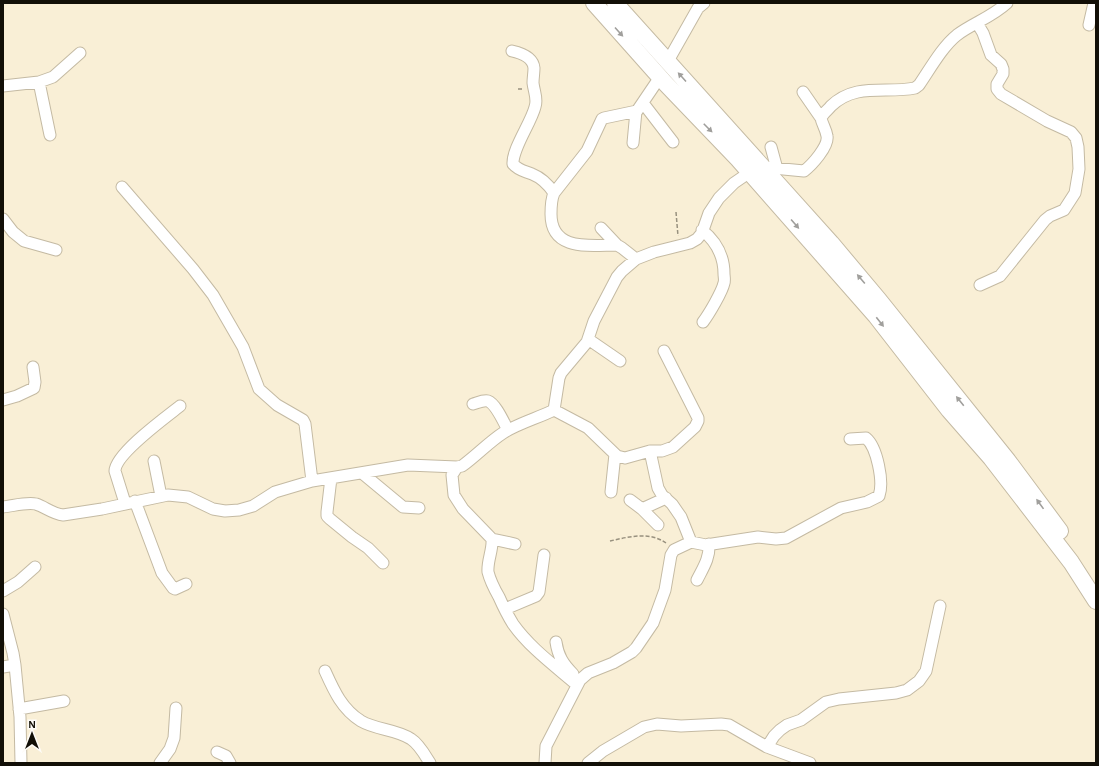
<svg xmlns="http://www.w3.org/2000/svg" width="1099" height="766" font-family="'Alegreya Sans',sans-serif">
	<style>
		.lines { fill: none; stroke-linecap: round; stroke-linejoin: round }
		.minor-casing { stroke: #c4baa3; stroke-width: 13 }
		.highway-casing { stroke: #c4baa3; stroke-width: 18 }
		.path { stroke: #98917f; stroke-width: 1.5; stroke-dasharray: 4 2; stroke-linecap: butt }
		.minor { stroke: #fff; stroke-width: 11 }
		.highway { stroke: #fff; stroke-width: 16 }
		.oneway { fill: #a09f9c }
	</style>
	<rect width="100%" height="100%" fill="#f9efd6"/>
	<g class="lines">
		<g class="minor-casing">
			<path id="minor" d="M977 23 983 33 991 55 1001 64 1003 69V74L997 84V89L1001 94 1047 121 1071 132 1076 138 1078 147 1079 169 1075 193 1064 210 1050 216 1045 220 1000 276 980 285
				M1089 25 1094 3
				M512 51C521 53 533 57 534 68 534 73 533 78 533 83 534 92 538 99 535 107 531 123 512 149 513 164 519 171 525 171 532 174 542 178 548 184 554 193
				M668 61 698 8 704 3
				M39 82 50 135
				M3 86 39 82 53 77 80 53
				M803 92 821 118
				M643 103 673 142
				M633 143 636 111
				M771 147 777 169
				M763 167 804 171C812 165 829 146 827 136 826 129 822 124 821 118 823 113 828 110 831 106 856 82 886 94 915 88L919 85C930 69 942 47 957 35 973 23 992 17 1007 3
				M122 187 193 269 213 295 243 347 259 389 277 405 303 420 305 424 312 481
				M3 219 13 232 24 241 56 250
				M601 228 617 245
				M702 230C717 242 724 256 724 274 724 276 725 280 724 283 722 292 709 314 703 322
				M636 259 622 248 617 245C591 245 551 252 551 214 551 207 551 200 554 193L587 151 602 119 604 118 637 111 660 77
				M588 339 620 361
				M3 400 17 396 34 388 35 382 33 367
				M473 404C477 403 483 400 488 401 496 404 504 423 508 430
				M554 410 588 428 617 456 625 458 650 451H662L673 447 695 427 698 421V418L664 351
				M650 451 658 488 662 495 672 504 681 517 691 542
				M154 461 161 496
				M457 467 452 475 454 495 463 509 492 539C493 550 487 561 488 572 490 580 495 590 499 597 503 606 508 616 513 624 530 648 555 666 577 685
				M362 473 403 507 419 508
				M331 478 327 512V516L330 519 352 537 368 548 383 563
				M611 492 615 454
				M630 500 642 509 658 525
				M135 501 162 573 173 588 175 589 186 584
				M125 503 115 471C115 454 166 417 180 406
				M3 507C13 506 26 502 36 504 45 507 53 514 63 515L102 509 168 495 188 497 213 509 225 511 239 510 253 506 275 492 312 481 408 465 457 467 462 466C476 456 489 442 503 433 519 423 538 418 554 410L559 378 561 373 587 342 594 321 617 277 622 271 636 259 654 252 690 243 697 239 702 233 709 213 719 198 734 183 750 172
				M642 509 666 498
				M492 539 515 544
				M697 580C703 568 710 558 709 544
				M3 591 18 582 35 567
				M505 609 536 596 539 592 544 555
				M3 614 13 653 15 665 20 717 21 763
				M556 642C558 656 563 664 573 674
				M3 667 15 665
				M325 671C334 691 342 709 361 721 376 730 396 729 411 739 419 744 425 755 430 763
				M19 709 64 701
				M767 747 774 736 780 730 787 725 801 720 826 702 839 699 896 693 907 690 919 681 926 671 940 606
				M217 752 226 756 230 763
				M160 763 170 749 174 738 176 708
				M545 763 546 746 580 680 588 673 613 663 632 652 636 648 653 623 665 590 671 555 674 550 691 542 706 545 758 537 776 539 786 538 841 508 867 502 879 496C884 482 877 447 866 438L850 439
				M588 763 603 751 644 727 657 724 681 726 721 724 729 725 767 747 810 763"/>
		</g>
		<g class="highway-casing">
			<path id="highway" d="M594 3 666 84 738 159 876 316 949 410 991 458 1071 562 1096 601
				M615 3 831 243 878 299 1008 461 1060 531"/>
		</g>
		<path class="path" d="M518 89H523
			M676 212 678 236
			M610 541C628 537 649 531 666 543"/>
		<use href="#minor" class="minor"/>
		<use href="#highway" class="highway"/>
	</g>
	<defs><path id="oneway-solid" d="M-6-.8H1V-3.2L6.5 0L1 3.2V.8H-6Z"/></defs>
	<g class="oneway">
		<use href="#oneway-solid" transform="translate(619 32) rotate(48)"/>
		<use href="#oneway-solid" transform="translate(682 77) rotate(-132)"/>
		<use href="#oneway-solid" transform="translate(708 128) rotate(45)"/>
		<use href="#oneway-solid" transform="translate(795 224) rotate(49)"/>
		<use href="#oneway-solid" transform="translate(861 279) rotate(-130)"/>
		<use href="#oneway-solid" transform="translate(880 322) rotate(52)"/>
		<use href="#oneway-solid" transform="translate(960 401) rotate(-129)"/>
		<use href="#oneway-solid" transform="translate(1040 504) rotate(-126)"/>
	</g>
	<rect width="1099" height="766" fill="none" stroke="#120f07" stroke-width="8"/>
	<g transform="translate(32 734)" stroke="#fefcf8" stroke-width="3" paint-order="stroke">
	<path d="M0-3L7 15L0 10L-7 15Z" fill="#120f07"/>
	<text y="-6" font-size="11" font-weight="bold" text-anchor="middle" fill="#120f07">N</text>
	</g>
</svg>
